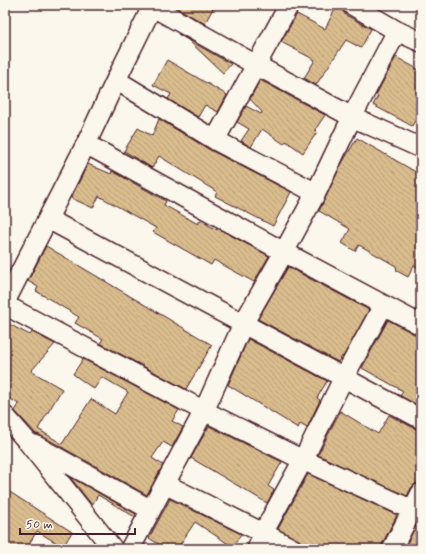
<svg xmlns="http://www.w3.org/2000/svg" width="426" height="554" font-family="Mynerve,sans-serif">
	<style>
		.building { fill: url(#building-back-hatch); stroke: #4a1f2b }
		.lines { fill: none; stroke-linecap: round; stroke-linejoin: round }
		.minor-casing { stroke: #4a1f2b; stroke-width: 22 }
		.minor { stroke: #fbf7ec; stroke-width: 19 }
	</style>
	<defs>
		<pattern id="building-back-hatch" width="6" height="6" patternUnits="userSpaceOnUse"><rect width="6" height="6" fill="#d9bc8d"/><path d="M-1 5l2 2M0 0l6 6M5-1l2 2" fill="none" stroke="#bca17a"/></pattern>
	</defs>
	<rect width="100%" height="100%" fill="#fbf7ec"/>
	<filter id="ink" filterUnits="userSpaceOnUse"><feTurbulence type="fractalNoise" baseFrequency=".025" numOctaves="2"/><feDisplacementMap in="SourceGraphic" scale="8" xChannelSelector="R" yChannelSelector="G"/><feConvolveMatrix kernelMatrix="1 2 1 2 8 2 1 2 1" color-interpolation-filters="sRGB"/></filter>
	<g filter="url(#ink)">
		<path class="building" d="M172 5H215L205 23 207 25Z
			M337 5H341L342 10 346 15 371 29 361 48 346 40 316 85 304 78 315 60 281 42 297 14 325 29Z
			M178 34 231 64 223 73 188 40Z
			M396 57 421 71V110L412 126 373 105 378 96 376 95Z
			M167 60 227 95 218 112 205 105 198 117 168 99 171 94 153 85Z
			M260 80 325 115 315 130 317 132 303 153 286 141 284 144 262 129 251 147 241 141 249 129 237 122 246 106 261 114 262 112 250 99Z
			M159 119 210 150 291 192 273 226 215 196 217 192 159 156 152 168 124 151 138 128 152 136Z
			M357 138 421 175V270L414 265 408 277 397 271 396 266 359 245 355 251 342 243 350 229 319 211 342 163Z
			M88 164 111 174 112 171 166 201 164 205 198 224 200 220 217 230V228L269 256 254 282 214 260 211 265 153 232 156 228 99 196 93 208 71 198Z
			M46 246 212 345 186 389 100 343 103 339 75 323 79 317 36 291 38 287 28 281Z
			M288 267 369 310 343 357 342 356 338 362 258 319Z
			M388 320 416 335 421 336V407L400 396 403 391 362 368Z
			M5 322 30 335 32 332 55 344 31 371 62 389 38 429 62 444 91 399 115 414 128 392 102 377 94 389 73 374 83 359 179 410 172 421 183 427 172 447 163 442 152 458 163 465 147 495 40 435 36 434 15 411 19 404 5 396Z
			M248 339 327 381 317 398 320 400 307 428 300 424 298 428 228 385Z
			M340 411 378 434 389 415 416 429 421 430V482L415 484 411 488 407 496 318 455Z
			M209 426 282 462 268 486 274 490 267 503 191 458Z
			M308 474 397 515 382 544 381 549H304L302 544 298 540 278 529Z
			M70 477 136 514 135 517 98 495 92 505Z
			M5 489 72 532 63 547 37 531 26 549H5Z
			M170 499 241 534 233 547 195 522 177 549H166L149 538Z
			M417 524 421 525V549H404Z"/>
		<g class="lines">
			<g class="minor-casing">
				<path id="minor" d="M352 5 397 31
					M153 7 256 65 352 117 421 148
					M116 80 215 140 316 193
					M215 140 289 5
					M86 144 284 252 421 325
					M48 219 421 419
					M5 302 86 144 116 80 153 5
					M5 305 204 411 303 460 421 514
					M5 416 27 441 113 549
					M35 445 151 510
					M165 484 263 533 293 549
					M130 549 204 411 243 324 284 252 316 193 352 117 397 31 421 42
					M257 549 263 533 303 460 344 377 383 306
					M392 549 421 493"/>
			</g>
			<use href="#minor" class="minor"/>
		</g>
	</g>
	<rect width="426" height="554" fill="none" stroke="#fbf7ec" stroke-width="20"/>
	<rect x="10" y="10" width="406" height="534" fill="none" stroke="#4a1f2b" stroke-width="1.5" filter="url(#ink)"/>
	<path d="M20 528v6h115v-6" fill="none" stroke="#4a1f2b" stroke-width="2"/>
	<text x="26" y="528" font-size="12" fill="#4a1f2b" stroke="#fbf7ec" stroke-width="3" paint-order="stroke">50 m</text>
</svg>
